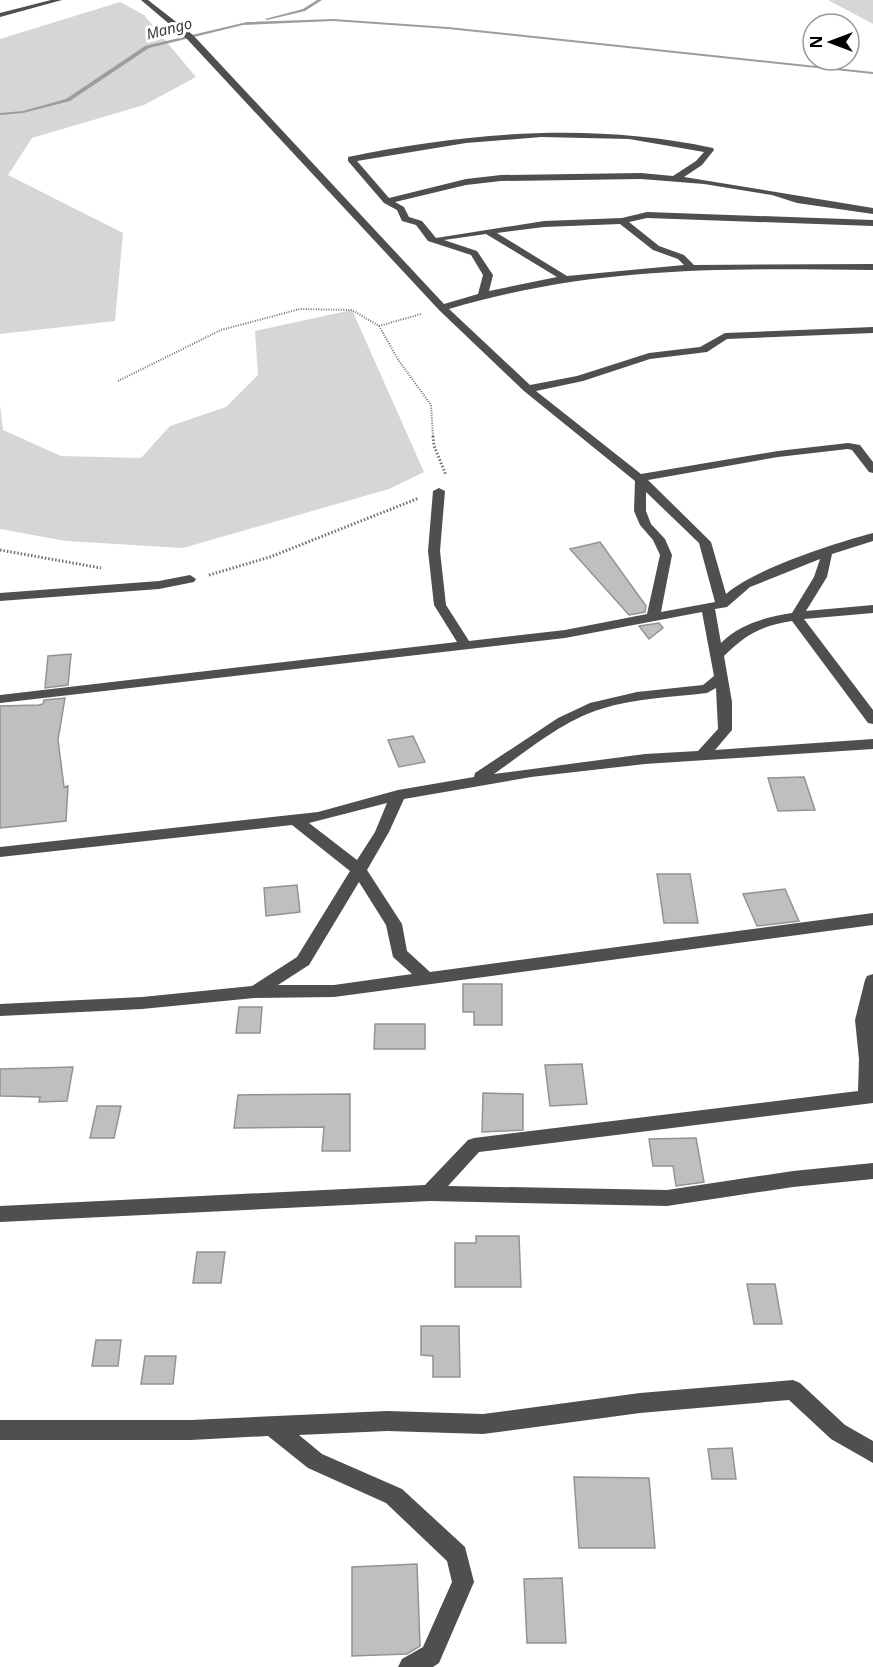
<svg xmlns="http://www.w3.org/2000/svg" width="873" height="1667" font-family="'Noto Sans',sans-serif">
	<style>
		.green { fill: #d6d6d6 }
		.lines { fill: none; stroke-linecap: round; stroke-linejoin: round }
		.stream { fill: #9d9d9d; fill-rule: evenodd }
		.building { fill: #bfbfbf; stroke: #939393; stroke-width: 1.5 }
		.path-far1 { stroke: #717171; stroke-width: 2; stroke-dasharray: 1 1.5; stroke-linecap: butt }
		.path { stroke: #717171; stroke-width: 3; stroke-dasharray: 1.5 2; stroke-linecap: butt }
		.minor { fill: #4f4f4f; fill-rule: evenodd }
		.labels { text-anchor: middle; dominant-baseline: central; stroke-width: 6; stroke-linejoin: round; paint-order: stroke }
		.far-water-label { font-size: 15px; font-style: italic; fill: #3e3e3e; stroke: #fff }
	</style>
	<rect width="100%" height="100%" fill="#fff"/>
	<path class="green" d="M828 0H873V24Z
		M120 2 144 15 196 77 144 105 32 138 8 175 123 233 115 321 0 334V39Z
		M352 310 424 472 389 489 183 548 66 541 0 529V405L3 430 61 456 141 458 170 426 226 407 258 375 255 331Z"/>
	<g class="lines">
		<path class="stream" d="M317 0H322L305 11 267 20 265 19 303 9Z
			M333 19 448 27 873 72V74L448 29 333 21 243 25 149 48 70 101 23 113 0 115V113L23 111 66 99 145 46 247 22Z"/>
	</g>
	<path class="building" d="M600 542 646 606 645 612 629 615 570 549Z
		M659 623 663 628 649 639 639 626Z
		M71 654 68 685 45 688 48 656Z
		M65 698 58 740 64 787 68 786 66 821 0 828V706L39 705 43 704 44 700Z
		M413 736 425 762 399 767 388 740Z
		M804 777 815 810 778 811 768 778Z
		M657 874H690L698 923H664Z
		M297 885 300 912 266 916 264 888Z
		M785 889 799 921 757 926 743 894Z
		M463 984H502V1025H474V1012H463Z
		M239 1007H262L260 1033H236Z
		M375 1024H425V1049H374Z
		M582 1064 587 1104 550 1106 545 1065Z
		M73 1067 67 1101 39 1102 40 1097 0 1096V1069Z
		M483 1093 523 1094V1130L482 1132Z
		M350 1094V1151H322L324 1127 234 1128 238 1095Z
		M97 1106H121L114 1138H90Z
		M696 1138 704 1182 676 1186 673 1166H653L649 1139Z
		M476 1236H519L521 1287H455V1243H476Z
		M197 1252H225L221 1283H193Z
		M747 1284H775L782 1324H754Z
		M421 1326H459L460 1377H433V1356L421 1355Z
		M96 1340H121L118 1366H92Z
		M145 1356H176L173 1384H141Z
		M732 1448 736 1479H712L708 1449Z
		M574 1477 649 1478 655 1548H579Z
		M417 1564 420 1646 407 1654 352 1656V1567Z
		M562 1578 566 1643H527L524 1579Z"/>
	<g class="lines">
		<path class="path-far1" d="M379 326 399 361 431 405 433 437
			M118 381 221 330 300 309 352 310 379 326 421 314"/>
		<path class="path" d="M433 436 434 446 446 475
			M0 550 101 568
			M209 575 270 557 419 498"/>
		<path class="minor" d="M51 0H62L0 17V13Z
			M141 0H148L193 35 444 304 478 294 483 275 471 255 428 241 416 225 402 221 397 210 384 203 348 161V157C467 132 594 122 713 148L714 150 702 165 684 177 873 208V214L797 203 772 195 704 184 641 179 501 181 466 185 395 202 404 207 409 217 422 221 436 238 544 221 622 218 647 212 873 220V226L647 218 629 222 659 246 684 255 694 265 873 264V270C725 268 593 266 449 309L530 385 577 376 649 353 700 347 725 333 873 327V333L727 339 707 352 650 359 583 381 536 391 641 474 778 451 848 443 860 445 873 462V473L869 472 852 450 848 449 778 457 648 480 711 542 726 594C757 568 832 544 873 533V541L832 554 827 577 806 611 873 605V613L804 619 873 710V724L868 723 792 621C761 626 746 634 724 656L732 702V730L715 750 873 739V749L645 764 531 777 404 799 389 832 367 870 402 924 407 951 430 972 873 913V925L334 997 254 998 142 1009 0 1016V1004L142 997 252 986 297 957 350 871 292 825 0 857V847L318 812 398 790 474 777 475 773 558 718 590 703 637 692 703 685 714 676 702 612 565 638 0 703V695L457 642 434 605 428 551 433 491 439 488 445 491 440 551 446 605 469 641 565 630 647 614 660 555 653 540 640 525 634 511 635 481 524 391 439 310 187 39ZM541 137 629 139 704 152 696 161 673 176 641 173 501 175 466 179 389 198 357 161 466 143ZM620 224 653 250 678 259 684 265 567 276 497 233 544 227ZM486 234 557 277 489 291 493 275 477 251 444 240ZM646 492 699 543 715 602 661 612 672 555 665 539 651 524 646 511ZM820 559 814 577 792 613C766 617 740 624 721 643L715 609 727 607 750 587ZM716 688 718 729 698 751 645 754 494 774C527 751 562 721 601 709 635 698 672 697 707 693ZM387 803 375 832 357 860 309 823ZM359 882 386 925 393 957 412 974 334 985H278L309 965Z
			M190 575 196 579 194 582 159 589 0 601V593L159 581Z
			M873 974V1103L479 1152 448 1186 667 1190 793 1171 873 1163V1179L793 1187 667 1206 430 1201 0 1222V1206L425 1185 468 1140 474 1138 858 1091 859 1059 855 1020 865 980 867 976Z
			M793 1380 800 1383 845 1425 873 1441V1463L831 1439 789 1400 640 1413 483 1434 387 1431 299 1435 322 1454 402 1489 465 1547 474 1582 439 1663 433 1667H398L402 1659 423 1647 452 1582 447 1561 386 1503 308 1468 268 1436 191 1440H0V1420H191L387 1411 483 1414 640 1393Z"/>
	</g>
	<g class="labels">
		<g class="far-water-label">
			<text transform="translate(169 28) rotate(-15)">Mango</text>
		</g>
	</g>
	<g transform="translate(831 42) rotate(270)"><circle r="28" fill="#ffffff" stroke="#999999" stroke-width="1.5"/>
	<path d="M0-4.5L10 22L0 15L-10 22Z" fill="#000000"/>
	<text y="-9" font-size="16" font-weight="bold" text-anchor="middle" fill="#000000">N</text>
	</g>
</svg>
